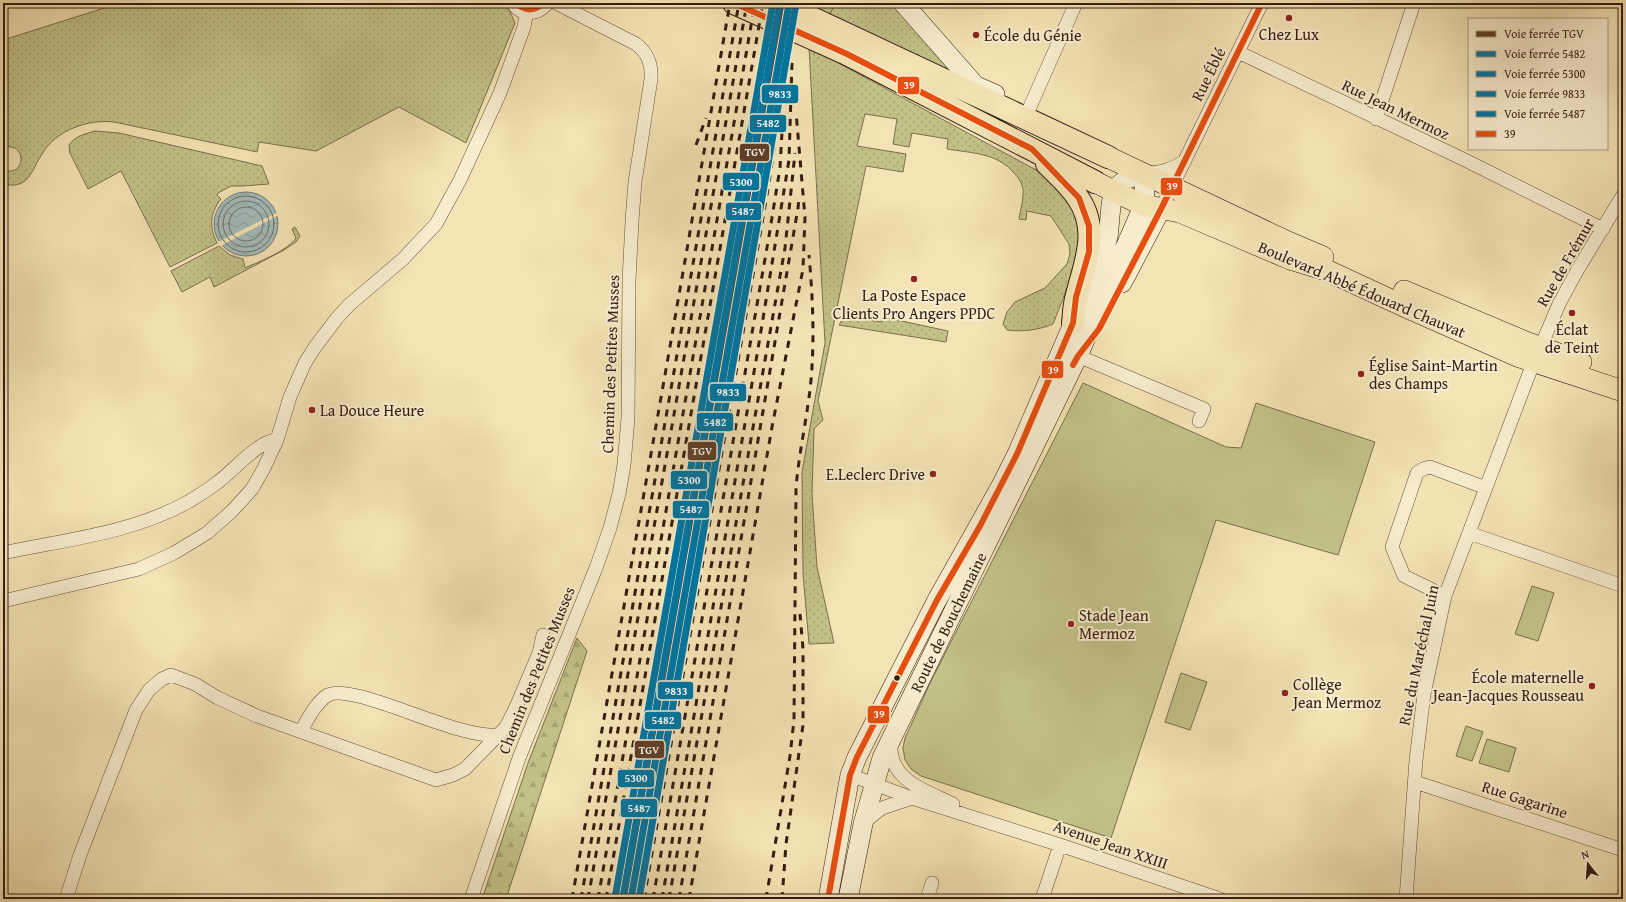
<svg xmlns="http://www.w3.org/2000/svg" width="1626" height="902" font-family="'Gentium Book Plus',serif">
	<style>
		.green { fill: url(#green-dots); stroke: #7b6f4d }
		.forest { fill: url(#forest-firs); stroke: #7b6f4d }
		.pitch { fill: #c2c288; stroke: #7b6f4d }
		.water { fill: url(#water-waves); stroke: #767b77 }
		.pier { fill: #f4e4b5 }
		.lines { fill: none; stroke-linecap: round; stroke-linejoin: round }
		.shore { stroke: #6b6c66; stroke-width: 1 }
		.street-casing { stroke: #644e3b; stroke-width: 14 }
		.secondary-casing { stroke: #341c12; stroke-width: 20 }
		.primary-casing { stroke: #341c12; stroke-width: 22 }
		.highway-casing { stroke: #341c12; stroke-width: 24 }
		.street { stroke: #f8edcf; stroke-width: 13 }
		.secondary { stroke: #f8edcf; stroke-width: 19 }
		.primary { stroke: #f4e4b5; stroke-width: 21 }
		.highway { stroke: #f4e4b5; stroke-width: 22 }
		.rail { stroke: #341c12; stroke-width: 3; stroke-dasharray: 7 7; stroke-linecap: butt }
		.bus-1-casing { stroke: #f8edcf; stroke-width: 9 }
		.bus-1 { stroke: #e84e0f; stroke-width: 6 }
		.rail-1-casing { stroke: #f8edcf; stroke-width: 10 }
		.rail-2-casing { stroke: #f8edcf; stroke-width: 10 }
		.rail-3-casing { stroke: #f8edcf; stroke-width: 10 }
		.rail-4-casing { stroke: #f8edcf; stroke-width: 10 }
		.rail-5-casing { stroke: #f8edcf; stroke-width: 10 }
		.rail-1 { stroke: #5c3e26; stroke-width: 7 }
		.rail-2 { stroke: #0075a1; stroke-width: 7 }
		.rail-3 { stroke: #0075a1; stroke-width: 7 }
		.rail-4 { stroke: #0075a1; stroke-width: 7 }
		.rail-5 { stroke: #0075a1; stroke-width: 7 }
		.poi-dot { fill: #8f2418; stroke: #f8edcf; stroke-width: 1.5 }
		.bus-dot { fill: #341c12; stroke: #f8edcf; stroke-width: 1.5 }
		.labels { text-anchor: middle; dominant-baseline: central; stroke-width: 4; stroke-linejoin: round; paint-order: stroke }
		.poi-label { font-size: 16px; fill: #341c12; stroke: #f8edcf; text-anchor: start }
		.street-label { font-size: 16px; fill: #341c12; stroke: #f8edcf }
		.line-badge { stroke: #f8edcf; stroke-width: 1.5 }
		.badge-label { font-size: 11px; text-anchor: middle; font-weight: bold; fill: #fff }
	</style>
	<defs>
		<pattern id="green-dots" width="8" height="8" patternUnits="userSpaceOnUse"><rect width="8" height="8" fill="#c2c288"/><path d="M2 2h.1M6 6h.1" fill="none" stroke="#a7a674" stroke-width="1.8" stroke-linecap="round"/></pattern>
		<pattern id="forest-firs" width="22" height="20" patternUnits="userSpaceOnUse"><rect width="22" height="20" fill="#c2c288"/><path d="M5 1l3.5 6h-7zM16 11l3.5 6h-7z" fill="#a7a674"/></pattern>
		<pattern id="water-waves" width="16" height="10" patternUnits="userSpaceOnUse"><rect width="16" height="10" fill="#a2bbba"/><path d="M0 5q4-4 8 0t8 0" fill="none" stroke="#8ca09f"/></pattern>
	</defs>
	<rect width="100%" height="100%" fill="#f4e4b5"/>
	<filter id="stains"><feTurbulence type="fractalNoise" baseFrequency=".005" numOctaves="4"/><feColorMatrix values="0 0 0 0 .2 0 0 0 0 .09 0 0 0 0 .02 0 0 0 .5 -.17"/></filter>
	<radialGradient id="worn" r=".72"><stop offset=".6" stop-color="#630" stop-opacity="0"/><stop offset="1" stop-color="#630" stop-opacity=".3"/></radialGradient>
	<path class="green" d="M120 3H506L515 23 466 143 399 107 316 151 259 142 257 152 114 122C88 119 56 130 42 154 31 171 29 190 3 184V170C27 178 27 140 3 148V40Z
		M835 3H893L955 72 952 75 830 14Z
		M809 47 1038 171C1044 175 1050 179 1055 184 1066 195 1079 218 1081 233 1083 249 1060 307 1053 324 1039 330 1022 332 1007 330L1003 324 1007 312 1015 302 1045 288 1067 264 1070 254 1069 244 1051 216 1027 211 1026 220 1019 219C1020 211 1023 203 1023 195 1024 186 1020 179 1014 173 998 153 971 153 947 149L948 139 912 133 909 147 893 144 897 119 865 114 857 146 906 154 903 172 866 166 818 401 823 420 814 429 812 494 817 567 834 643 809 644 803 573 802 472 825 343Z
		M95 131 119 133 262 166 269 184 243 186H231L218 193 217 195 221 199C210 213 209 227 217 243L170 267 121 171 88 189 70 153 69 145C75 136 85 134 95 131Z
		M295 227 300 236 296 242 284 250 214 287 210 277 182 292 171 271 219 246 230 255 243 259 245 268C260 261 287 251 296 238L292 229Z
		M849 310 865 313 863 319 881 322 883 317 948 331 946 342 839 325Z"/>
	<path class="forest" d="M811 3H835L830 14 811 8Z
		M577 638 587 651 506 899H482L528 763Z"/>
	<path class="pitch" d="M1083 383 1226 447 1241 448 1256 403 1375 442 1338 555 1216 520 1111 838 921 776 911 769 905 760 903 748 905 738 931 681Z
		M1532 586 1554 593 1538 641 1515 634Z
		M1181 673 1207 682 1190 730 1165 722Z
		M1466 726 1483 732 1472 761 1456 756Z
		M1487 739 1516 748 1509 772 1479 763Z"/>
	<path class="water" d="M214 224a32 32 0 1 1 64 0a32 32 0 1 1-64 0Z"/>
	<path class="pier" d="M278 212 279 215 221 246 218 242Z"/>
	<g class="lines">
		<path class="shore" d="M218 224a28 28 0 1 1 56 0a28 28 0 1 1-56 0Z
			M223 224a23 23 0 1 1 46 0a23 23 0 1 1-46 0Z
			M229 224a17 17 0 1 1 34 0a17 17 0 1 1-34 0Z"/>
		<g class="street-casing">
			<path id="street" d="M1238 52 1465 160 1603 229
				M1029 109 1076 3
				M1376 119 1414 3
				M1148 173C1162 173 1173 169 1185 161
				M1161 209 1262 3
				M1078 356 1204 409 1199 421
				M1469 533 1623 586
				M3 553C64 540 133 533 188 502 198 496 209 489 218 482 233 471 259 440 277 440
				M1445 596 1404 576 1392 547 1417 473 1423 469 1430 467 1486 488
				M3 601 139 569 174 553 207 533 232 511 252 489 264 468 277 440 290 397 305 363 315 347 337 318 349 305 403 259 436 224 460 180 500 93 524 27 527 10
				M301 732C306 721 317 701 328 695 353 682 457 739 497 735
				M891 742C888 781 925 790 953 804
				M850 775 912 798 1060 845 1220 899
				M1415 782 1623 850
				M863 823 882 808 912 798
				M66 899 80 855 136 710 149 690 162 679 171 675 195 684 218 698 257 716 436 780 453 775 465 769 506 727 516 707 539 653 543 635
				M471 899 519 758 596 568 610 528 619 494 624 465 628 418 629 281 632 221 635 182 651 79C652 64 648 53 636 44L556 3
				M927 899 932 883
				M1042 899 1060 845
				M1406 899 1416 760 1424 694 1445 596 1529 374 1559 304 1578 269 1623 195"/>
		</g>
		<g class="secondary-casing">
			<path id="secondary" d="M516 3C524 13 536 11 544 3
				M903 3 976 86 995 94
				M1122 283 1161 209
				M828 899 850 775 857 757 937 600 1001 486 1017 454 1104 252C1106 244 1109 236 1109 228 1112 199 1108 181 1143 174L1145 196 1141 211 1078 356 882 758 863 824 848 899"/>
		</g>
		<g class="primary-casing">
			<path id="primary" d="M1108 157 1290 243 1323 257
				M1095 182 1143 205 1180 212 1290 259 1326 270 1408 308 1517 356 1623 391
				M1404 291 1523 341 1581 362"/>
		</g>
		<g class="highway-casing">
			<path id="highway" d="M734 3 847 54 1095 182
				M780 3 1108 157
				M1047 164C1058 175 1070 185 1078 198 1100 230 1085 263 1077 295 1074 304 1074 314 1073 323"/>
		</g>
		<use href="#street" class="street"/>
		<use href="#secondary" class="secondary"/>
		<use href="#primary" class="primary"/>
		<use href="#highway" class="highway"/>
		<path class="rail" d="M696 145 706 118
			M572 899 665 375 730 3
			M581 899 739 3
			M588 899 747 3
			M598 899 755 3
			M606 899 763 3
			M615 899 771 3
			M644 899 768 189 796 3
			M653 899 769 236 780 168 782 132
			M662 899 758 349 789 160 792 62
			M669 899 785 248 795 153
			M679 899 798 208 799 198
			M689 899 772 427 803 269 805 217 796 112
			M766 899 790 756 794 720 796 487C799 454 806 422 810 390 815 345 813 300 809 255
			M782 899 786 844 803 725V649L800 614"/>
		<g class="bus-1-casing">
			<path id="bus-1" d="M516 3C525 12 535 11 544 3
				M734 3 847 54 1032 149 1079 198 1089 226V252L1076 297 1073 323 1017 454 980 526 937 600 857 757 850 775 828 899
				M1073 365 1078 356 1099 329 1161 209 1262 3"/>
		</g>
		<use href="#bus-1" class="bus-1"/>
		<g class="rail-1-casing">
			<path id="rail-1" d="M623 899 781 3"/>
		</g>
		<g class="rail-2-casing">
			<path id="rail-2" d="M631 899 789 4"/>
		</g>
		<g class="rail-3-casing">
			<path id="rail-3" d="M615 898 773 3"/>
		</g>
		<g class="rail-4-casing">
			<path id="rail-4" d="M639 899 796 4"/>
		</g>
		<g class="rail-5-casing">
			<path id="rail-5" d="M623 898 780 3"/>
		</g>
		<use href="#rail-1" class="rail-1"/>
		<use href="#rail-2" class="rail-2"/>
		<use href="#rail-3" class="rail-3"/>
		<use href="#rail-4" class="rail-4"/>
		<use href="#rail-5" class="rail-5"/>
	</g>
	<g class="poi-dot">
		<circle cx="1289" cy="18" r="4"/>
		<circle cx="976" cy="35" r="4"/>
		<circle cx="914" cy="279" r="4"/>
		<circle cx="1572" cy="313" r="4"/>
		<circle cx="1361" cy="374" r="4"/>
		<circle cx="312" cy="410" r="4"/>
		<circle cx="933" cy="474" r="4"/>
		<circle cx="1071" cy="624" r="4"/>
		<circle cx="1592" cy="686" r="4"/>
		<circle cx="1285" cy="693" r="4"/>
	</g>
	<circle class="bus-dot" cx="897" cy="678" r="3.5"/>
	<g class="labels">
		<g class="poi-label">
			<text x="1289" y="34" text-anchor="middle">Chez Lux</text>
			<text x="984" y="35">École du Génie</text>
			<text x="914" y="295" text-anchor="middle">La Poste Espace<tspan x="914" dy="18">Clients Pro Angers PPDC</tspan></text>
			<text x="1572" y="329" text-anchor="middle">Éclat<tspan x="1572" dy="18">de Teint</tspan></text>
			<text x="1369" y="365">Église Saint-Martin<tspan x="1369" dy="18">des Champs</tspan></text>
			<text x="320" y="410">La Douce Heure</text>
			<text x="925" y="474" text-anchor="end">E.Leclerc Drive</text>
			<text x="1079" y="615">Stade Jean<tspan x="1079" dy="18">Mermoz</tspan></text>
			<text x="1584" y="677" text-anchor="end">École maternelle<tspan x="1584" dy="18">Jean-Jacques Rousseau</tspan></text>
			<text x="1293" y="684">Collège<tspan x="1293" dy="18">Jean Mermoz</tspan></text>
		</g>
		<g class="street-label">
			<text transform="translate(1208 74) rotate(-64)">Rue Éblé</text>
			<text transform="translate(1396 109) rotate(26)">Rue Jean Mermoz</text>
			<text transform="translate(1565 262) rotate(-60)">Rue de Frémur</text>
			<text transform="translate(1362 289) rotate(23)">Boulevard Abbé Édouard Chauvat</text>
			<text transform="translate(610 364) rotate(-88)">Chemin des Petites Musses</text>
			<text transform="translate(948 622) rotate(-64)">Route de Bouchemaine</text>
			<text transform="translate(1418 655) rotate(-78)">Rue du Maréchal Juin</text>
			<text transform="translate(536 670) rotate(-68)">Chemin des Petites Musses</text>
			<text transform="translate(1525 799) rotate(18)">Rue Gagarine</text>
			<text transform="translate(1111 844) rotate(19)">Avenue Jean XXIII</text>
		</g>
	</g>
	<g class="line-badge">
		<rect x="897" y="76" width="23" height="19" rx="4" fill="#e84e0f"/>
		<rect x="761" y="84" width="38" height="20" rx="4" fill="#0075a1"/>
		<rect x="749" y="114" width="38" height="19" rx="4" fill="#0075a1"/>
		<rect x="739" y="143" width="31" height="19" rx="4" fill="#5c3e26"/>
		<rect x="722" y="172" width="38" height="19" rx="4" fill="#0075a1"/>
		<rect x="1160" y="177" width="23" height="19" rx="4" fill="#e84e0f"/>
		<rect x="725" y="202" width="37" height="19" rx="4" fill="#0075a1"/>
		<rect x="1041" y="360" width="23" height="19" rx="4" fill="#e84e0f"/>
		<rect x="709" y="383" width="38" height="19" rx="4" fill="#0075a1"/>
		<rect x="696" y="412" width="38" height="20" rx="4" fill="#0075a1"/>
		<rect x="687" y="441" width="30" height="20" rx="4" fill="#5c3e26"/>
		<rect x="670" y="470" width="38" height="20" rx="4" fill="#0075a1"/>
		<rect x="672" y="500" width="38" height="19" rx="4" fill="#0075a1"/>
		<rect x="657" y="681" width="37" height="19" rx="4" fill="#0075a1"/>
		<rect x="867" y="705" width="23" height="19" rx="4" fill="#e84e0f"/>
		<rect x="644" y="711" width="38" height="19" rx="4" fill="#0075a1"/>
		<rect x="634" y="740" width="31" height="19" rx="4" fill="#5c3e26"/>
		<rect x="617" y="769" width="38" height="19" rx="4" fill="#0075a1"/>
		<rect x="620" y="798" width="38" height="20" rx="4" fill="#0075a1"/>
	</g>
	<g class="badge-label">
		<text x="909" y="89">39</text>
		<text x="780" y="98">9833</text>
		<text x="768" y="127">5482</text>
		<text x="755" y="156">TGV</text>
		<text x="741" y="186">5300</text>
		<text x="1172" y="190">39</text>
		<text x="743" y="215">5487</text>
		<text x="1053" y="374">39</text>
		<text x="728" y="396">9833</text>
		<text x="715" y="426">5482</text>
		<text x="702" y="455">TGV</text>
		<text x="689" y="484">5300</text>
		<text x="691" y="513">5487</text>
		<text x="676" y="695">9833</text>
		<text x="879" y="718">39</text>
		<text x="663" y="724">5482</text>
		<text x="649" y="754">TGV</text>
		<text x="636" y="782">5300</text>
		<text x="639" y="812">5487</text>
	</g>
	<rect width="1626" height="902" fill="none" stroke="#f4e4b5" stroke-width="16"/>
	<rect x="4" y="4" width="1618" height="894" fill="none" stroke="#341c12" stroke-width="2"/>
	<rect x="8" y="8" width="1610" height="886" fill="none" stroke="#341c12"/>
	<rect x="1468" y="18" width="140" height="132" fill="#f8edcf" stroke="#aa9983"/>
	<rect x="1476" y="31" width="20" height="6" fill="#5c3e26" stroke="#aa9983"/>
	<text x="1504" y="38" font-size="12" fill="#341c12">Voie ferrée TGV</text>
	<rect x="1476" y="51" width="20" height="6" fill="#0075a1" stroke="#aa9983"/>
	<text x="1504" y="58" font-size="12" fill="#341c12">Voie ferrée 5482</text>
	<rect x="1476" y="71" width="20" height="6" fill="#0075a1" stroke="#aa9983"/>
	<text x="1504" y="78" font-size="12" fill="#341c12">Voie ferrée 5300</text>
	<rect x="1476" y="91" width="20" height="6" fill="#0075a1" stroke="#aa9983"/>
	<text x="1504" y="98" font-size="12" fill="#341c12">Voie ferrée 9833</text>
	<rect x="1476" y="111" width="20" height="6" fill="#0075a1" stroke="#aa9983"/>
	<text x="1504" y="118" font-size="12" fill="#341c12">Voie ferrée 5487</text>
	<rect x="1476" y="131" width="20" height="6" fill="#e84e0f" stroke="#aa9983"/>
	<text x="1504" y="138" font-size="12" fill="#341c12">39</text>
	<g transform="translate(1588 864) rotate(343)" stroke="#f8edcf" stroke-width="3" paint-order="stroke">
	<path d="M0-3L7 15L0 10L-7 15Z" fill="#341c12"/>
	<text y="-6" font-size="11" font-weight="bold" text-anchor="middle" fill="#341c12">N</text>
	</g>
	<rect width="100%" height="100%" filter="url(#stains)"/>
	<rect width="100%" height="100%" fill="url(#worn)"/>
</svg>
